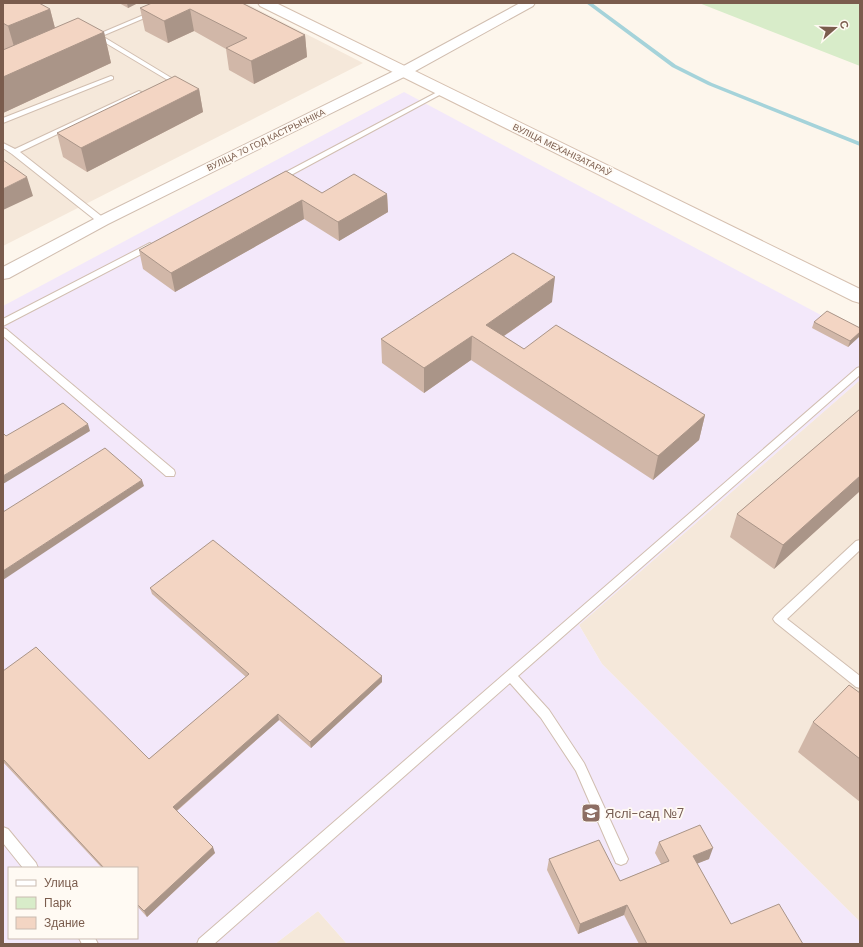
<svg xmlns="http://www.w3.org/2000/svg" width="863" height="947" font-family="'DM Sans',sans-serif">
	<style>
		.residential { fill: #f5e8da }
		.education { fill: #f3e8fa; fill-rule: evenodd }
		.green { fill: #d8ecc9 }
		.lines { fill: none; stroke-linecap: round; stroke-linejoin: round }
		.stream { fill: #a5d3da; fill-rule: evenodd }
		.lane-casing { stroke: #d1beb0; stroke-width: 2 }
		.street-casing { stroke: #d1beb0; stroke-width: 2 }
		.secondary-casing { stroke: #d6c0b0; stroke-width: 2 }
		.lane { fill: #fff; fill-rule: evenodd }
		.street { fill: #fff; fill-rule: evenodd }
		.secondary { fill: #fff; fill-rule: evenodd }
		.wall { fill: #d1b7a8 }
		.shaded-wall { fill: #aa9588 }
		.building { fill: #f3d5c3; stroke: #aa9588 }
		.labels { text-anchor: middle; dominant-baseline: central; stroke-width: 3.5; stroke-linejoin: round; paint-order: stroke }
		.far-street-label { font-size: 9px; fill: #7a5c4d; stroke: #fffaf3 }
		.near-education-label { font-size: 13px; fill: #785e54; stroke: #fffaf3; text-anchor: start }
	</style>
	<rect width="100%" height="100%" fill="#fdf6ec"/>
	<path class="residential" d="M3 3H245L363 63 3 246Z
		M860 380V922L602 664 579 625Z
		M318 911 347 944H275Z"/>
	<path class="education" d="M404 92 860 336V380L579 625 602 664 860 922V944H347L318 911 275 944H3V306ZM9 868H137V938H9Z"/>
	<path class="green" d="M699 3H860V66Z"/>
	<g class="lines">
		<path class="stream" d="M586 3H592L676 65 712 83 860 142V146L708 85 672 67Z"/>
		<g class="lane-casing">
			<path id="lane" d="M172 3H180L102 36 183 85 184 86 181 88 94 36Z
				M111 76 113 77V79L3 123V118Z
				M443 89 446 91 445 92 280 181H274L273 179Z
				M139 91 141 92V94L20 152 105 219V223H99L12 154 3 148V143L15 149Z
				M150 243 154 246 153 248 3 326V319Z
				M3 328 6 329 174 470 175 473 174 476H166L3 336Z
				M860 367V375L518 676 549 710 584 763 628 859 626 863 621 865 616 863 576 771 541 718 510 683 214 944H197L199 939 857 368Z
				M860 540V550L787 619 860 676V688L856 687 775 622 773 619 775 616 856 541Z
				M3 827 8 829 36 863 38 868H23L3 843Z
				M79 938H95L98 944H82Z"/>
		</g>
		<g class="street-casing">
			<path id="street" d="M520 3H535L533 6 408 75 108 224 9 278 3 279V267L96 218 398 69Z"/>
		</g>
		<g class="secondary-casing">
			<path id="secondary" d="M258 3H276L860 289V303L853 301 260 6Z"/>
		</g>
		<use href="#lane" class="lane"/>
		<use href="#street" class="street"/>
		<use href="#secondary" class="secondary"/>
	</g>
	<path class="wall" d="M3 3 50 9 55 28 104 32 111 63 3 113V50H5L3 48Z
		M119 3H138L128 8Z
		M242 3 305 35 307 57 254 84 229 70 226 49 194 31 168 43 145 31 140 8Z
		M199 89 203 112 87 172 63 157 57 133Z
		M322 193 387 194 388 212 339 241 304 219 175 292 143 269 139 250Z
		M552 302 504 336 524 349 705 415 699 440 653 480 471 360 424 393 382 363 381 339Z
		M814 322 860 328V336L848 347 812 328Z
		M860 409V491L774 569 730 537 737 514Z
		M150 588 382 682 311 748 279 720 177 811 215 853 147 917 137 906V868H102L3 762V671L149 759 246 677 152 594Z
		M860 693V802L798 752 813 722Z
		M659 842 709 859 697 863 731 924 803 944H639L624 915 578 934 547 870 549 859 620 881 661 864 655 853Z"/>
	<path class="shaded-wall" d="M127 3H138L128 8Z
		M50 9 58 40 17 57 8 26Z
		M190 9 194 31 168 43 164 21Z
		M104 32 111 63 3 113V77Z
		M305 35 307 57 254 84 251 61Z
		M199 89 203 112 87 172 81 148Z
		M27 177 33 196 3 210V189Z
		M387 194 388 212 339 241 338 222Z
		M302 200 304 219 175 292 171 273Z
		M555 277 552 302 488 347 486 325Z
		M860 332V336L848 347 850 341Z
		M472 336 471 360 424 393V368Z
		M705 415 699 440 653 480 658 456Z
		M88 424 90 431 3 484V476Z
		M860 476V491L774 569 783 545Z
		M142 480 144 486 3 580V571Z
		M382 676V682L311 748 310 742Z
		M278 714 279 720 175 812 173 807Z
		M213 847 215 853 147 917 144 911Z
		M713 848 709 859 689 867 693 856Z
		M627 905 624 915 578 934 580 924Z"/>
	<path class="building" d="M3 3H39L50 9 8 26 3 23Z
		M152 3H242L305 35 251 61 226 48 247 38 190 9 164 21 140 8Z
		M78 18 104 32 3 77V50Z
		M175 76 199 89 81 148 57 133Z
		M3 160 27 177 3 189Z
		M286 171 322 193 354 174 387 194 338 222 302 200 171 273 139 250Z
		M513 253 555 277 486 325 524 349 556 325 705 415 658 456 472 336 424 368 381 339Z
		M827 311 860 328V332L850 341 814 322Z
		M63 403 88 424 3 476V433L6 436Z
		M860 409V476L783 545 737 514Z
		M105 448 142 480 3 571V512Z
		M213 540 382 676 310 742 278 714 173 807 213 847 144 911 137 904V868H104L3 759V671L36 647 149 759 249 674 150 588Z
		M849 685 860 693V759L813 722Z
		M700 825 713 848 693 856 731 924 779 904 803 944H647L627 905 580 924 549 859 599 840 620 881 669 861 659 842Z"/>
	<defs>
		<g id="school-square" transform="scale(1)"><rect x="-9" y="-9" width="18" height="18" rx="4" fill="#8d6e63" stroke="#fffaf3"/><path d="M0-5L7-2L0 1L-7-2ZM-4 1L0 2.5L4 1V4Q0 6-4 4Z" fill="#fff"/></g>
	</defs>
	<g fill-rule="evenodd">
		<use href="#school-square" x="591" y="813"/>
	</g>
	<g class="labels">
		<g class="far-street-label">
			<text transform="translate(266 140) rotate(-26)">ВУЛІЦА 70 ГОД КАСТРЫЧНІКА</text>
			<text transform="translate(562 150) rotate(26)">ВУЛІЦА МЕХАНІЗАТАРАЎ</text>
		</g>
		<g class="near-education-label">
			<text x="605" y="813">Яслі-сад №7</text>
		</g>
	</g>
	<rect width="863" height="947" fill="none" stroke="#7a5c4d" stroke-width="8"/>
	<rect x="8" y="867" width="130" height="72" fill="#fffaf3" stroke="#cabbb1"/>
	<rect x="16" y="880" width="20" height="6" fill="#ffffff" stroke="#cabbb1"/>
	<text x="44" y="887" font-size="12" fill="#7a5c4d">Улица</text>
	<rect x="16" y="897" width="20" height="12" fill="#d8ecc9" stroke="#cabbb1"/>
	<text x="44" y="907" font-size="12" fill="#7a5c4d">Парк</text>
	<rect x="16" y="917" width="20" height="12" fill="#f3d5c3" stroke="#cabbb1"/>
	<text x="44" y="927" font-size="12" fill="#7a5c4d">Здание</text>
	<g transform="translate(835 28) rotate(70)" stroke="#fffaf3" stroke-width="3" paint-order="stroke">
	<path d="M0-3L7 15L0 10L-7 15Z" fill="#7a5c4d"/>
	<text y="-6" font-size="11" font-weight="bold" text-anchor="middle" fill="#7a5c4d">С</text>
	</g>
</svg>
